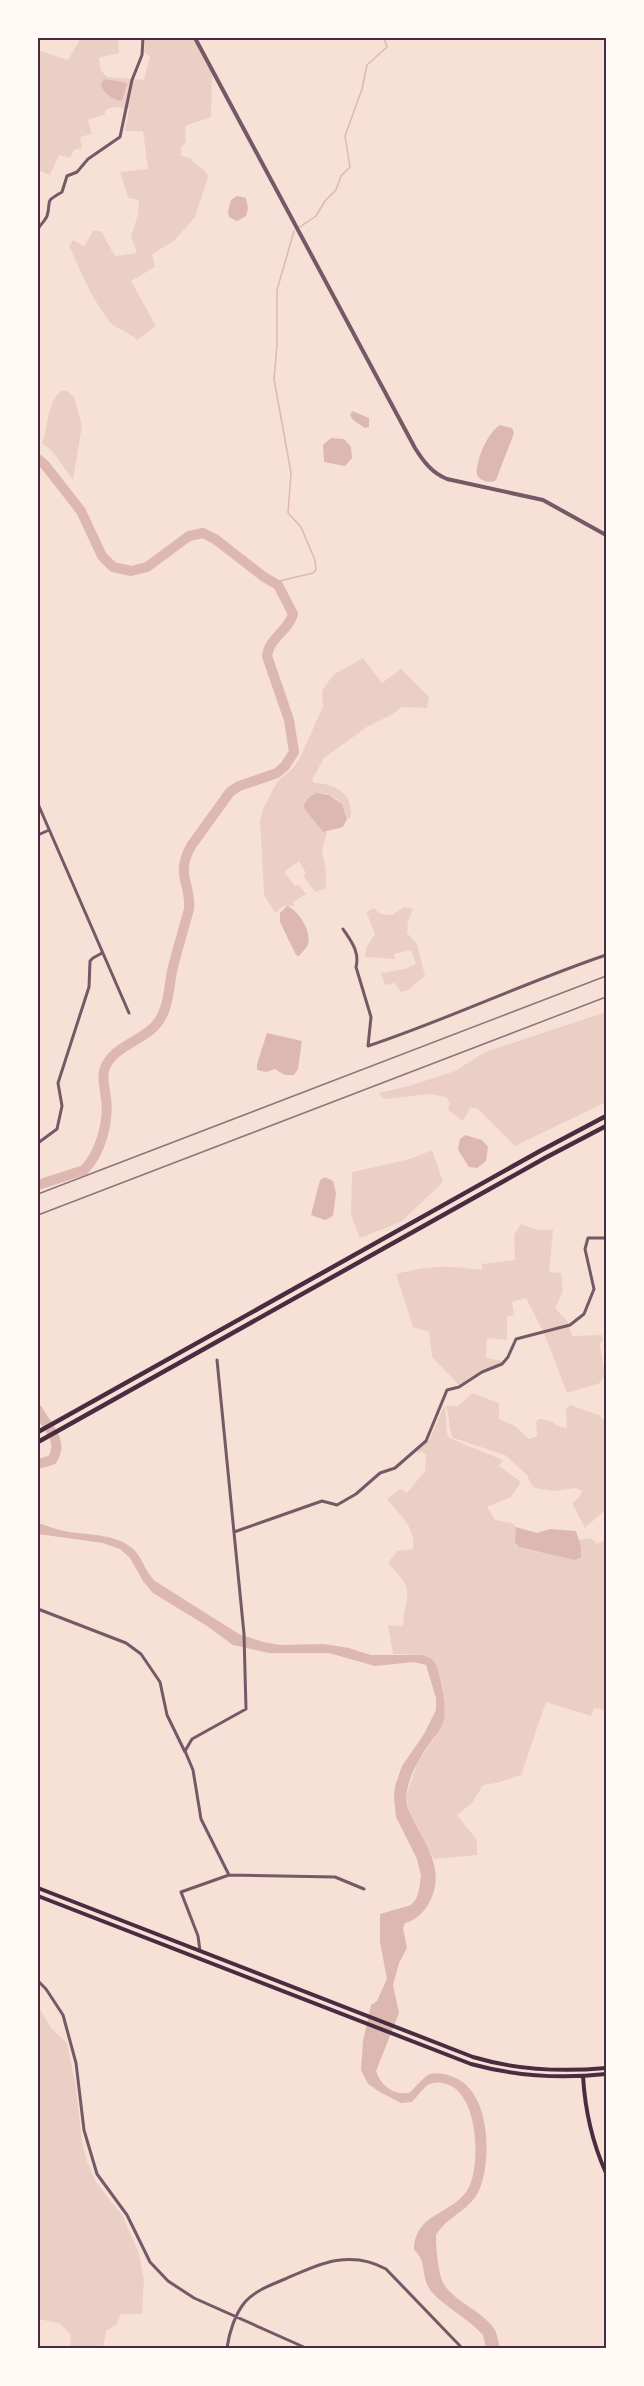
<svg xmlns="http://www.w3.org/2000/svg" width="644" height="2386" font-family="Overpass,sans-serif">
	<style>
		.green { fill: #ebcfc5 }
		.water { fill: #dcb8b0 }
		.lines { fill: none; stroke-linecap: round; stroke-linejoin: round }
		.stream { stroke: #dcb8b0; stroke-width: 1.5 }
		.river { stroke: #dcb8b0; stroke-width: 10 }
		.minor { stroke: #755966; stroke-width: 3 }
		.tertiary { stroke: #755966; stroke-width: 4 }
		.secondary { stroke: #4a2c40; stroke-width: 4 }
		.primary { stroke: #4a2c40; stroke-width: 4.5 }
		.rail { stroke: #8f747c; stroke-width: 1.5 }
		.neatline { fill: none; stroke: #4a2c40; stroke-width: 2 }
	</style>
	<rect width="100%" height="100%" fill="#f7e1d7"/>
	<path class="green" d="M81 38H118L119 53 99 58 101 71 108 77 144 80 150 56 144 52 145 38H193L212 74 211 117 185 126 186 142 181 147V156L191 158C195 168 206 167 208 177L195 217 174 241 152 254 155 267 131 281 156 326 137 340C130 332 117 330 110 322 92 300 81 271 69 246L73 240 84 246 93 231H101L115 256 137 253 131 237 138 214 139 200 128 198 120 172 148 169 143 131H125L129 109 114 107 105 110V114L88 120 92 134 80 137 82 148 74 150 70 158 59 155 50 175 38 170V50L68 60Z
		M61 391H67L74 397 82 426 73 480 53 452 42 443C50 425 45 405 61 391Z
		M363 658 382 683 401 669 429 697 427 708 402 707 393 714 367 727 324 758 312 780 314 783C334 783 355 794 350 818L347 819C344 795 316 782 303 807L323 832H327L322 849 326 873V888L315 892 303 876 306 873 299 861 284 872 295 886 298 884 306 894 293 902 295 906H283L275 913 264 895 260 821 263 809 277 782 293 768 300 758 323 706 322 691 333 675Z
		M404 907 413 909 408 921 407 933 417 944 425 976 408 990 401 992 395 983 385 985 381 973 405 969 416 964 411 950 394 954 395 959 365 957 366 948 375 934 366 912 374 908 380 914 392 915Z
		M606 1012V1102L515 1146 477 1108H470L463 1121 448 1110 450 1103 446 1097 429 1094 384 1099 379 1093 409 1086 455 1071 485 1052Z
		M432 1150 443 1182 401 1222 360 1238 351 1215 352 1172 410 1159Z
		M521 1224 537 1230H553L549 1272 561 1273 563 1292 555 1308 568 1322 572 1336 602 1335 603 1340 600 1345 605 1375 600 1383 567 1393 543 1331 526 1298 512 1302 514 1315 507 1317V1340L487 1338 486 1358 503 1361 495 1366 483 1369 459 1385 432 1357 429 1332 413 1327 396 1274C432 1265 446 1265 482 1270V1264L515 1260 514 1235Z
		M472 1393 499 1403V1419L515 1426 529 1439 537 1436 536 1423 539 1419C551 1418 557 1428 567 1428L566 1409 570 1405 599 1415 606 1423V1509L585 1528 572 1503 580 1496 582 1491 576 1488 554 1491 535 1488 531 1484 527 1475 505 1455 453 1438C448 1429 450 1416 446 1406H458Z
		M444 1406C448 1417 444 1428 449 1438L503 1460 499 1466 521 1482 511 1497 487 1507 495 1520 512 1523 516 1527V1546L534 1551 581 1549 579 1540 591 1538 597 1544 606 1540V1710L594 1708 591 1716 546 1702 521 1775 497 1783 483 1785 472 1803 457 1815 477 1840V1855L434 1859 409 1811 406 1797 417 1763 436 1736 444 1708 442 1685 423 1655 393 1654 388 1625 403 1626C406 1587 416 1593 388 1563L397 1551 413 1549C416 1528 400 1515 387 1499L400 1489 407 1493 425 1471 426 1455 422 1451 418 1453 416 1449 430 1439Z
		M38 2006 51 2028 67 2043 76 2087 82 2142 87 2161 96 2182 122 2215 139 2253 144 2281 142 2314H121L116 2325 106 2331 103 2348H66L70 2345 71 2334 59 2323 38 2319Z"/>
	<path class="water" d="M105 79 127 83 122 101C113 100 102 93 101 84Z
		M237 196 246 198 248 208 246 216 237 221 229 217 228 211 231 200Z
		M352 411 369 418V427L365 428 353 420 350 415Z
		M500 425 512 428 514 433 496 480C490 484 481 481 477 475 475 461 488 432 500 425Z
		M331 438 344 439 351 447 352 458 345 466 324 462 323 445Z
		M317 793 329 795 342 804 347 819 343 827 323 832 303 807C306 801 310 795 317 793Z
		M287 906C298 910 312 931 308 944 307 948 302 952 299 956L296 955 280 922V913Z
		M267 1033 302 1041 298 1069 294 1075H285L275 1069 266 1072 257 1070V1064Z
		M465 1135 482 1140 488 1147 486 1161 477 1168 469 1167 458 1150 460 1139Z
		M325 1177 333 1181 336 1193 333 1216 325 1220 311 1215 320 1180Z
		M38 1523C48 1526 58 1530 69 1532 90 1535 115 1534 132 1548 142 1556 145 1572 155 1581L239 1634 263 1642 280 1645 324 1644 349 1648 371 1655H423C436 1659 437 1666 440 1678 443 1691 446 1707 444 1719 442 1729 436 1735 430 1743 419 1758 408 1777 406 1797 406 1805 409 1812 413 1819 427 1847 446 1871 429 1903 424 1912 415 1921 405 1923L403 1928 407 1948 399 1963 393 1985 399 2013 376 2071C381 2086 393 2095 409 2093 416 2087 422 2078 430 2074 437 2072 446 2074 453 2077 490 2090 492 2157 480 2188 472 2210 448 2215 436 2235 436 2246 438 2277 445 2286 458 2304 483 2311 495 2330 498 2336 498 2342 500 2348H486L483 2335 479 2331C466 2317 437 2302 429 2288 421 2275 427 2261 414 2250 415 2211 455 2215 469 2187 481 2163 478 2092 446 2084 440 2082 434 2082 428 2085 422 2089 417 2097 412 2102L401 2103 380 2092 368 2084 361 2070 363 2041 371 2005 377 2001 387 1979 380 1942V1914L411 1905 416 1899 419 1890 421 1876 417 1859 396 1817 394 1797 395 1786 402 1766 424 1734 436 1710V1698L426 1665 414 1662 375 1666 329 1653H269L233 1645 207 1626 153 1593 143 1581 130 1558 120 1549 103 1543 38 1534Z
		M516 1527 537 1533 550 1529 576 1531 581 1547V1557L575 1560 519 1547 515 1543Z"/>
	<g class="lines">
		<path class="stream" d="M300 227 316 216 325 201 336 190 341 176 350 167 345 136 362 89 367 65 387 47 384 38
			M275 582 313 573 316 570 315 560 301 527 288 513 291 473 274 379 277 345V290L294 231"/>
		<path class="river" d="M38 459 45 465 81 511 102 556 113 567 131 571 147 567 189 536 203 533 215 539 264 577 278 585 293 614C289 630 269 638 267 656L289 720 294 752 285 766 277 773 239 786 230 792 191 846C175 876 191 882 189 909 184 928 178 947 173 967 168 987 170 1011 154 1027 139 1042 110 1048 104 1071 102 1080 105 1089 106 1098 109 1121 101 1153 84 1170L38 1185
			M38 1410C46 1426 65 1441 52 1460L38 1464"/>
		<path class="minor" d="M38 229C40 225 45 221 47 216 52 199 43 203 62 192L67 176 77 172 88 159 120 137 132 80 142 55 143 38
			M38 804 129 1013
			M38 835 49 830
			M343 929C351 941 360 952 356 967L371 1017 368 1046C449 1019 526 982 606 955
			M38 1143 57 1129 62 1106 58 1083 89 987 90 961 93 958 102 953
			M217 1360 244 1634 246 1709 192 1739 185 1751 193 1770 201 1819 229 1875
			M234 1532 322 1501 337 1505 356 1494 380 1473 395 1468 426 1441 447 1390 459 1387 482 1372 502 1364 508 1357 516 1339 570 1325 584 1314 594 1289 585 1249 588 1238H606
			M38 1609 126 1643 141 1654 160 1682 167 1715 185 1752
			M200 1951 198 1936 181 1892 229 1875 335 1877 364 1889
			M38 1981 46 1989 63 2015 76 2063 84 2130 97 2174 127 2215 150 2262 168 2281 194 2298 306 2348
			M227 2348C229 2333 235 2314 245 2302 256 2290 271 2285 285 2279 319 2264 350 2249 386 2269L462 2348"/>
		<path class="tertiary" d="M195 38 415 448C423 461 432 473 447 479L543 500 606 535"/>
		<path class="secondary" d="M38 1888 473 2057C516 2070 562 2072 606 2068
			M38 1896 471 2064C515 2076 561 2079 606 2074
			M583 2076C585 2110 592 2142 606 2173"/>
		<path class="primary" d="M38 1432 540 1151 606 1116
			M38 1442 545 1158 606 1126"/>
		<path class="rail" d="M38 1194 606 976
			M38 1215 606 997"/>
	</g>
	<rect width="644" height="2386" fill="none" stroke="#fffaf5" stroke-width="78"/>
	<rect x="39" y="39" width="566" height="2308" class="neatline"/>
</svg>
